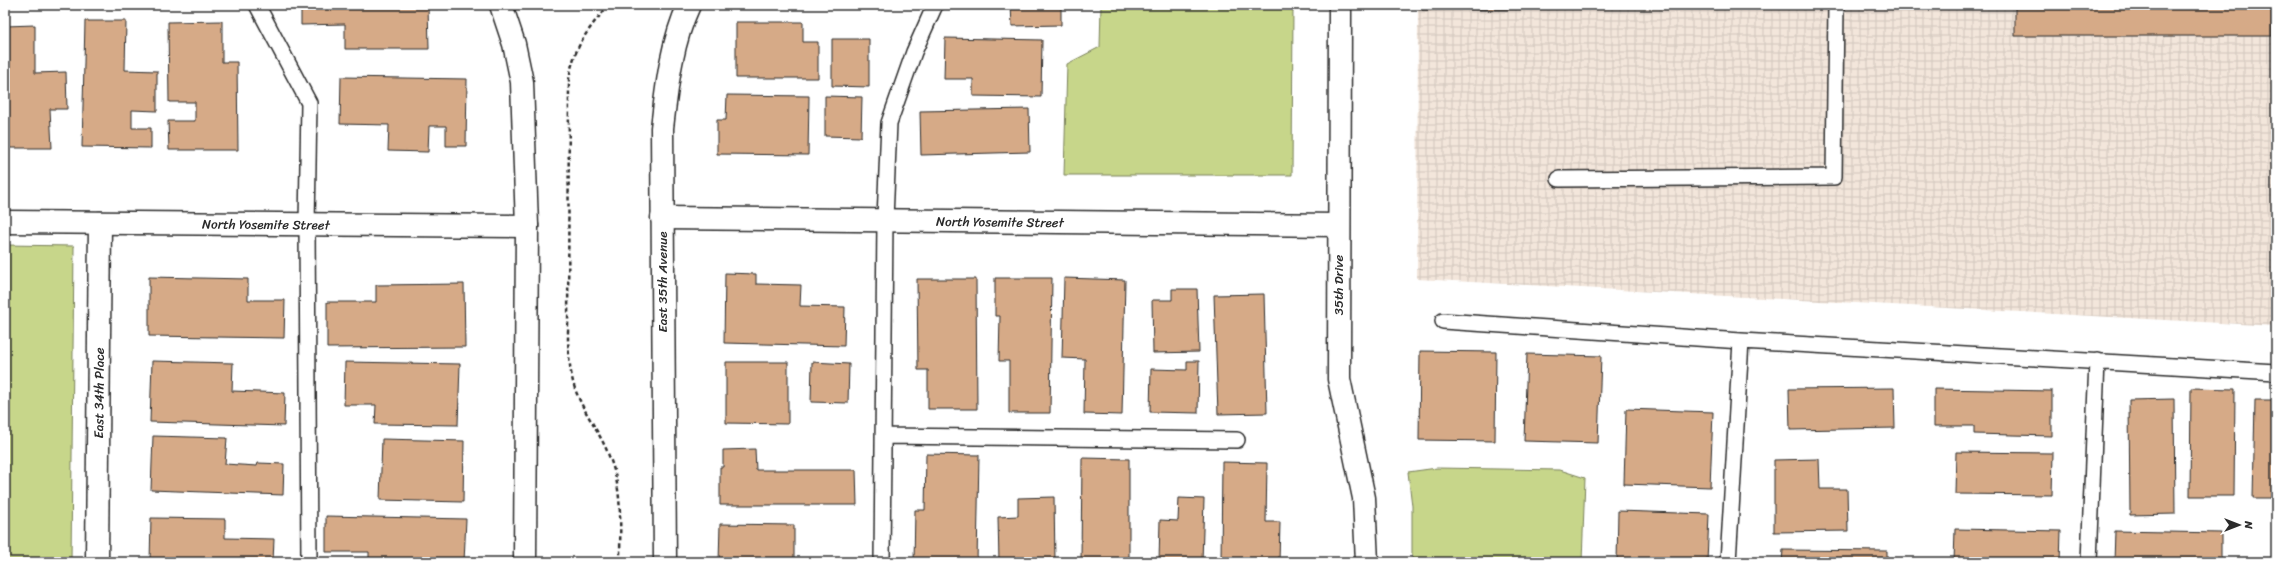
<svg xmlns="http://www.w3.org/2000/svg" width="2281" height="567" font-family="Sriracha,sans-serif">
	<style>
		.industrial { fill: url(#industrial-grid) }
		.green { fill: #c7d68a; stroke: #79805a }
		.building { fill: #d6aa87; stroke: #2b2b2b }
		.lines { fill: none; stroke-linecap: round; stroke-linejoin: round }
		.lane-casing { stroke: #2b2b2b; stroke-width: 18 }
		.street-casing { stroke: #2b2b2b; stroke-width: 25 }
		.secondary-casing { stroke: #2b2b2b; stroke-width: 25 }
		.path { stroke: #2b2b2b; stroke-width: 2.5; stroke-dasharray: 4 3; stroke-linecap: butt }
		.lane { stroke: #fff; stroke-width: 15 }
		.street { stroke: #fff; stroke-width: 22 }
		.secondary { stroke: #fff; stroke-width: 22 }
		.labels { text-anchor: middle; dominant-baseline: central; stroke-width: 3.5; stroke-linejoin: round; paint-order: stroke }
		.street-label { font-size: 13px; fill: #2b2b2b; stroke: #fff }
	</style>
	<defs>
		<pattern id="industrial-grid" width="8" height="8" patternUnits="userSpaceOnUse"><rect width="8" height="8" fill="#f3e6db"/><path d="M0 4h8M4 0v8" fill="none" stroke="#d0c5bc"/></pattern>
	</defs>
	<rect width="100%" height="100%" fill="#fff"/>
	<filter id="ink" filterUnits="userSpaceOnUse"><feTurbulence type="fractalNoise" baseFrequency=".025" numOctaves="2"/><feDisplacementMap in="SourceGraphic" scale="8" xChannelSelector="R" yChannelSelector="G"/><feConvolveMatrix kernelMatrix="1 2 1 2 8 2 1 2 1" color-interpolation-filters="sRGB"/></filter>
	<g filter="url(#ink)">
		<path class="industrial" d="M1418 5H2276V326L1417 279Z"/>
		<path class="green" d="M1101 5H1293L1292 175H1064L1067 64 1100 47Z
			M5 245 74 246 71 562H5Z
			M1437 468 1560 470 1585 478 1582 562H1412V506L1408 472Z"/>
		<path class="building" d="M301 5H428L429 49H345V24L301 25Z
			M1011 5H1061V25L1012 26Z
			M1422 5H1812V6L1422 10Z
			M2015 5H2272V36H2015Z
			M85 21H126L125 70 157 71V111L132 110V128H151V148L82 147Z
			M222 21V62H237L238 150H169L168 121H195V102H169L168 22Z
			M736 22H803V42H818V78H736Z
			M35 25V73L66 72 67 109H50L52 148H5V26Z
			M945 38 1042 40 1041 97 973 96V79H944Z
			M832 39H869V87L832 86Z
			M341 77 467 79 466 146H446V126H429L428 152 388 151 389 125 340 124Z
			M727 95 809 96 808 155 717 154V120H726Z
			M825 96 862 97 861 137 825 136Z
			M1029 109 1030 152 921 155 920 111Z
			M725 273 756 274V284L801 285 800 306 845 307 844 346 724 343Z
			M149 277 248 279V300H285L284 338 149 336Z
			M995 278H1052L1050 413H1009V361H999L1000 316H995Z
			M1064 278 1125 280 1122 415 1084 414 1085 359 1062 358Z
			M917 279H976L977 409H928V370H918Z
			M464 284 465 347 327 348V302H376V285Z
			M1172 289H1197L1199 352 1153 353 1152 300H1172Z
			M1264 294 1267 413 1218 414 1214 295Z
			M1420 351 1496 352 1495 441 1419 440Z
			M1527 354 1601 356 1598 443 1524 441Z
			M152 361 233 363 232 391 285 393 284 426 150 422Z
			M1187 361H1199L1198 413 1150 412 1151 369 1187 370Z
			M345 362 460 364 458 425 375 424 376 405H344Z
			M726 362H788V424L726 423Z
			M812 362 849 364 848 403 811 402Z
			M1894 388 1895 428 1790 430 1789 389Z
			M2191 388 2235 389 2234 496H2190Z
			M1934 389 2052 391V436L1974 434V426H1934Z
			M2174 399 2175 514 2130 515 2129 400Z
			M2255 400H2276V498H2253Z
			M1626 409 1713 412 1710 487 1624 484Z
			M153 436 227 438 225 464 257 466 258 463 284 464 283 495 151 490Z
			M382 439 464 441 463 502 380 500Z
			M755 449 756 470H856L857 505H720V467H723V450Z
			M1956 452 2053 453 2052 495 1955 494Z
			M926 454 979 455 977 562H914L915 510H925Z
			M1082 458 1129 459V562H1081Z
			M1819 459 1820 489H1847L1848 531 1774 532V460Z
			M1222 462 1267 463 1266 522H1280L1279 562H1221Z
			M1054 497 1055 562H999L998 517 1018 516V498Z
			M1179 498 1204 499 1202 562H1159L1160 520 1178 521Z
			M1618 511 1709 514 1707 562H1617Z
			M326 516 466 519 464 562H369V552H326Z
			M151 518 225 519V538L274 539 273 562H150Z
			M720 524 794 525V562H719Z
			M1955 529 2061 531 2060 562H1954Z
			M2115 531 2221 533V562H2114Z
			M1783 550 1887 551V562H1782Z"/>
		<g class="lines">
			<g class="lane-casing">
				<path id="lane" d="M257 5 309 103 307 225 309 562
					M1559 179 1834 177 1836 5
					M1443 321 1741 341 2276 372
					M883 436 1237 440
					M882 562 885 219 889 123 914 52 935 5
					M1728 562 1741 341
					M2089 562 2097 361"/>
			</g>
			<g class="street-casing">
				<g id="street">
					<path d="M1340 5 1339 379 1364 498 1367 562"/>
					<path id="s1" d="M662 218 1338 225"/>
					<path id="s2" d="M5 222 527 226"/>
					<path id="s3" d="M97 562 100 223"/>
				</g>
			</g>
			<g class="secondary-casing">
				<path id="secondary" d="M501 5 514 44 522 82 527 226 525 562
					M665 562 662 128C667 86 671 44 689 5"/>
			</g>
			<path class="path" d="M609 5C588 29 574 46 569 79L568 340C569 358 570 377 577 394 586 416 601 434 609 456 623 489 620 527 620 562"/>
			<use href="#lane" class="lane"/>
			<use href="#street" class="street"/>
			<use href="#secondary" class="secondary"/>
		</g>
	</g>
	<g class="labels">
		<g class="street-label">
			<text stroke="none"><textPath href="#s1" startOffset="338">North Yosemite Street</textPath></text>
			<text stroke="none"><textPath href="#s2" startOffset="261">North Yosemite Street</textPath></text>
			<text transform="translate(662 282) rotate(-90)">East 35th Avenue</text>
			<text transform="translate(1338 285) rotate(-90)">35th Drive</text>
			<text stroke="none"><textPath href="#s3" startOffset="169">East 34th Place</textPath></text>
		</g>
	</g>
	<rect width="2281" height="567" fill="none" stroke="#fff" stroke-width="20"/>
	<rect x="10" y="10" width="2261" height="547" fill="none" stroke="#2b2b2b" stroke-width="1.5" filter="url(#ink)"/>
	<g transform="translate(2239 525) rotate(90)" stroke="#ffffff" stroke-width="3" paint-order="stroke">
	<path d="M0-3L7 15L0 10L-7 15Z" fill="#2b2b2b"/>
	<text y="-6" font-size="11" font-weight="bold" text-anchor="middle" fill="#2b2b2b">N</text>
	</g>
</svg>
